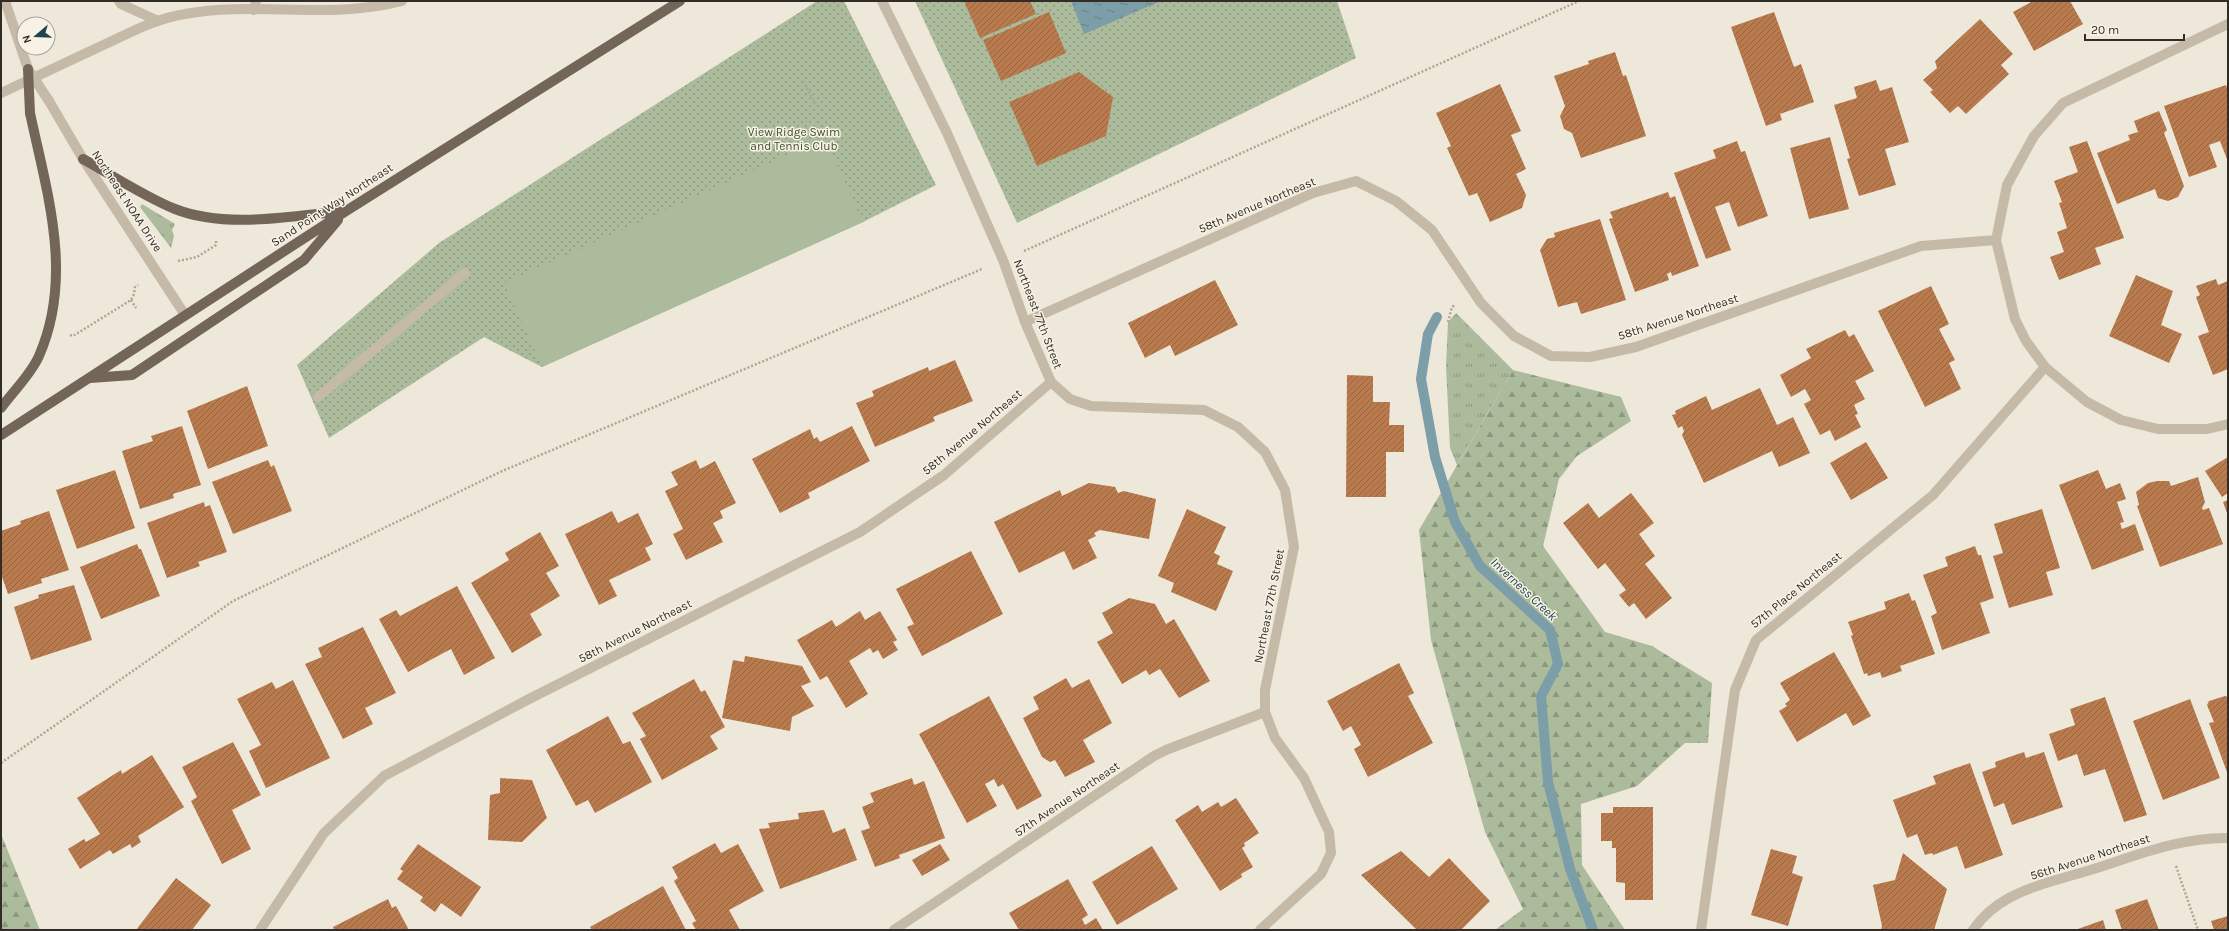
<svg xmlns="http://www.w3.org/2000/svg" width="2229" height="931" font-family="Karla,sans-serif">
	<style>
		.grass { fill: url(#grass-tufts) }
		.forest { fill: url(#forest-firs) }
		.park { fill: url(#park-dots) }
		.pitch { fill: #abbb9b }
		.water { fill: url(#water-ripples) }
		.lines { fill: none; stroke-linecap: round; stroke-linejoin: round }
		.stream { stroke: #7c9ea8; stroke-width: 10 }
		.building { fill: url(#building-hatch) }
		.path { stroke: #b0a492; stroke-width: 2.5; stroke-dasharray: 2 2; stroke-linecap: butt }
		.service { stroke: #c5baa7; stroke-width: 10 }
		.minor { stroke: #c5baa7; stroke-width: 10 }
		.primary { stroke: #736659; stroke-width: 10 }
		.minor-bridge { stroke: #c5baa7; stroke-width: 10 }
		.primary-bridge { stroke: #736659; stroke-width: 10 }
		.labels { text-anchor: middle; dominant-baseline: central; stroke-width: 3; stroke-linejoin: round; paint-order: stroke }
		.park-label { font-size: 12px; fill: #3c4e2d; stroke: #f7f2e5 }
		.street-label { font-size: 12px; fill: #322c27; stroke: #f7f2e5 }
		.water-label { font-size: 13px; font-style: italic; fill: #21434f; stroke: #f7f2e5 }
	</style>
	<defs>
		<pattern id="grass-tufts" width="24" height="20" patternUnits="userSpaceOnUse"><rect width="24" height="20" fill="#abbb9b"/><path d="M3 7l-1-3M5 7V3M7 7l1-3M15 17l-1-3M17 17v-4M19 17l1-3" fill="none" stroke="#8c987e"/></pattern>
		<pattern id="forest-firs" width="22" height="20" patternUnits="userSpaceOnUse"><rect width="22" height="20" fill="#abbb9b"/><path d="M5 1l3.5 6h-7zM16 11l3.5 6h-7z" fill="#8c987e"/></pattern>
		<pattern id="park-dots" width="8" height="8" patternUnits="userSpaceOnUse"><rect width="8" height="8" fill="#abbb9b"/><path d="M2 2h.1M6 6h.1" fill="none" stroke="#8c987e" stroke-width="1.8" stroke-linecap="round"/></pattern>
		<pattern id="water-ripples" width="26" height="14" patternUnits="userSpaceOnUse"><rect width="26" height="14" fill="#7c9ea8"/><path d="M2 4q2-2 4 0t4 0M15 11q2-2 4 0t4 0" fill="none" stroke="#668189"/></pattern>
		<pattern id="building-hatch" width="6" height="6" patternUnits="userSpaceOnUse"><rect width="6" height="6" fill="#b97b4d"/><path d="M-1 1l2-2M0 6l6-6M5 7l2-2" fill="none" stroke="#976540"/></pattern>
	</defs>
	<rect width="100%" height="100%" fill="#eee8da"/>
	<path class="grass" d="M142 204 175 224 172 230 174 236 171 248 140 207Z
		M1456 313 1513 370 1457 465 1450 448 1446 366 1448 322Z"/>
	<path class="forest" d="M1513 370 1621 397 1631 421 1577 456 1559 479 1543 546 1605 632 1652 646 1712 683 1708 743H1685L1637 786 1581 804 1582 865 1625 930H1495L1523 909 1485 832 1431 640 1419 530Z
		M1 834 40 930H1Z"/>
	<path class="park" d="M817 1H844L936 185 863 222 542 367 484 337 329 438 297 365 439 243Z
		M915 1H1337L1356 58 1017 223Z"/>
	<path class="pitch" d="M825 138 863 222 542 367 504 283Z"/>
	<path class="water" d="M1071 1H1161L1084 34Z"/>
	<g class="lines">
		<path class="stream" d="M1437 317 1428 334 1421 379 1435 457 1455 522 1480 566 1550 630 1558 664 1541 696 1548 782 1570 869 1593 930"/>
	</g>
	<path class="building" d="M964 1H1030L1036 14 980 38Z
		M2033 1H2070L2083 24 2034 51 2013 12Z
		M1049 12 1066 53 1001 81 983 40Z
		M1774 12 1794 67 1801 64 1814 102 1780 114 1782 120 1766 126 1731 27Z
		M1980 19 2013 54 2001 65 2009 74 1966 114 1958 106 1950 113 1930 92 1933 90 1923 80 1937 68 1935 61Z
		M1615 52 1623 76 1626 75 1646 136 1581 158 1572 133 1564 129 1560 116 1565 106 1554 76 1589 64 1588 61Z
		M1079 72 1113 97 1106 136 1037 166 1009 102Z
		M1876 80 1880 91 1892 87 1909 142 1885 149 1896 185 1859 196 1847 159 1850 158 1834 105 1857 98 1854 87Z
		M1500 84 1521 131 1511 135 1526 169 1516 174 1526 195 1522 208 1490 222 1477 193 1469 196 1447 148 1451 146 1436 113Z
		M2226 85 2228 90V162L2220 141 2209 145 2217 167 2189 177 2164 106Z
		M2159 111 2167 130 2164 133 2184 186 2178 197 2168 201 2158 198 2155 189 2117 204 2097 153 2130 140 2128 135 2138 132 2134 121Z
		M1830 137 1849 209 1809 219 1790 148Z
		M1737 141 1741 152 1745 151 1768 216 1738 227 1729 202 1715 207 1731 250 1706 259 1674 173 1716 158 1713 150Z
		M2087 141 2124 238 2095 248 2101 264 2059 280 2050 257 2064 252 2057 232 2067 228 2059 203 2062 202 2054 181 2078 172 2069 147Z
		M1668 192 1670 198 1675 196 1699 266 1672 276 1671 272 1667 274 1669 280 1635 292 1609 219 1613 218 1610 212Z
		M1600 219 1626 300 1581 314 1577 302 1558 307 1540 250 1547 239 1555 237 1554 233Z
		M2136 275 2173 291 2161 325 2182 334 2169 363 2109 336Z
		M2216 279 2218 285 2228 281V369L2213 375 2198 336 2209 332 2196 297 2200 295 2196 286Z
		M1215 280 1238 325 1175 356 1170 345 1145 358 1128 323Z
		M1931 286 1949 324 1939 329 1955 360 1949 363 1961 389 1925 407 1878 311Z
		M1845 330 1849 337 1854 334 1874 371 1855 381 1865 399 1854 405 1858 414 1855 415 1861 427 1835 441 1830 430 1820 435 1804 404 1811 400 1805 389 1791 397 1780 375 1811 358 1806 349Z
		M955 360 973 401 933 417 935 421 875 447 856 403 874 396 872 391 928 367 929 371Z
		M1347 375 1373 376V402H1390L1389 425H1404V452H1386V497H1346Z
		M247 386 268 446 208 469 187 411Z
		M1760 388 1777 425 1793 417 1810 453 1779 467 1772 451 1704 483 1682 435 1684 431 1682 426 1678 428 1672 415 1676 414 1675 411 1706 396 1712 410Z
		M182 426 201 485 173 494 174 498 140 509 122 451 153 441 151 436Z
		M852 426 870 461 808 493 810 498 780 513 752 459 810 429 814 439 817 437 820 442Z
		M1866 442 1888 478 1851 500 1830 463Z
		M2228 457V493L2222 497 2205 471Z
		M268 460 271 467 274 465 292 511 233 534 212 482Z
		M696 460 700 469 715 461 736 503 720 511 723 518 713 523 723 542 686 560 673 534 683 529 665 491 678 485 671 472Z
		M115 470 135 528 77 549 56 490Z
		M2098 470 2106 489 2120 483 2126 499 2117 502 2124 522 2120 523 2122 529 2135 524 2144 550 2092 570 2059 485Z
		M2198 477 2205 502 2202 508 2203 510 2209 508 2223 544 2160 567 2137 506 2139 505 2136 492 2148 483 2157 481H2169L2171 486Z
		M1089 483 1115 487 1118 493 1124 491 1156 499 1149 539 1100 530 1094 533 1096 536 1088 540 1097 558 1073 570 1064 551 1019 573 994 522 1060 490 1062 496Z
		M1631 493 1654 523 1639 534 1655 556 1645 564 1672 598 1646 619 1634 603 1629 607 1619 595 1626 590 1605 563 1598 569 1563 523 1588 503 1599 518Z
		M2228 500V516L2223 502Z
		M204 502 205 507 210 505 227 552 198 562 200 566 167 578 147 523Z
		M1187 509 1226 527 1214 553 1220 556 1217 564 1233 571 1216 611 1171 592 1174 583 1158 576Z
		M2042 509 2060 568 2046 572 2053 595 2009 608 1993 556 2003 553 1994 524Z
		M49 511 69 570 41 579 42 583 8 594 1 574V531L21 524 20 521Z
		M612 511 618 523 638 513 653 544 645 548 651 560 609 580 617 596 599 605 565 534Z
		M540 532 559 566 546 573 560 596 530 614 542 635 512 653 471 583 509 560 505 553Z
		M137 544 139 549H141L160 596 101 619 80 567Z
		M1975 546 1978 555H1981L1994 598 1980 603 1990 633 1942 650 1931 616 1937 613 1923 575 1948 566 1945 557Z
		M971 551 1003 614 922 656 907 627 914 624 896 589Z
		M74 585 92 640 31 660 14 607 39 598 38 595Z
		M457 586 495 658 464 675 451 649 408 672 379 619 396 610 400 616Z
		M1909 593 1912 601 1915 600 1935 654 1900 666 1902 671 1882 678 1880 672 1868 676 1867 673 1864 674 1851 636 1853 635 1848 622 1886 609 1884 602Z
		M1129 598 1155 604 1166 624 1174 619 1210 681 1179 698 1160 669 1149 675 1146 670 1122 684 1097 642 1113 633 1102 613Z
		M860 611 865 620 880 611 897 640 893 642 898 650 883 659 878 650 873 653 870 648 849 661 868 694 846 708 827 676 820 680 797 640 832 620 836 627Z
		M363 627 396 693 365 708 373 724 343 739 305 664 322 657 318 648Z
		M1834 652 1871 716 1853 726 1846 713 1797 742 1779 711 1787 706 1785 704 1790 700 1780 683Z
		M745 656 802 666 811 682 801 686 814 706 792 717 790 731 722 718 733 660 744 662Z
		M1399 663 1414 693 1408 696 1433 743 1368 777 1354 749 1361 745 1351 726 1343 731 1327 701Z
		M1066 678 1072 688 1089 679 1112 723 1083 740 1095 762 1065 777 1055 760 1050 762 1042 757 1023 718 1039 709 1033 697Z
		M694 679 701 692 705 690 725 727 710 736 718 749 662 780 640 739 646 736 632 713Z
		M293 680 330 758 266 788 249 751 261 745 237 699 272 682 276 689Z
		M989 696 1042 796 1017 810 1003 784 998 787 994 779 985 784 997 806 967 823 919 734Z
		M2225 696 2228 697V775L2209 723 2214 722 2207 705 2209 701Z
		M2105 697 2147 815 2124 822 2105 769 2084 776 2077 754 2058 761 2049 734 2075 725 2070 709Z
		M2190 699 2220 778 2163 800 2133 721Z
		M608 716 623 744 630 741 652 782 595 813 588 800 576 806 546 750Z
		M233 742 261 795 232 810 251 849 222 864 191 801 197 797 182 767Z
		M2024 752 2026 758 2044 752 2063 807 2012 825 2004 803 1994 807 1982 772 1996 767 1995 762Z
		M152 755 184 807 138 836 141 842 132 848 130 844 113 854 110 850 80 869 68 849 84 839 86 842 100 834 77 798 121 770 122 774Z
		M1970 763 2003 855 1965 869 1957 846 1933 855 1932 853 1925 855 1917 834 1907 838 1893 800 1936 784 1933 776Z
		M500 778 532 780 547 818 522 842 488 840 490 795 500 793Z
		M912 778 914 785 924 781 945 838 899 855 900 858 875 867 861 831 870 828 862 807 874 802 870 793Z
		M1236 798 1259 833 1244 843 1245 846 1242 848 1253 867 1241 874 1242 877 1220 891 1175 820 1198 805 1202 812 1218 802 1221 807Z
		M1613 807H1653V900H1625V883L1616 882V848H1612V841H1601V813H1613Z
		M824 810 833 833 845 828 857 860 780 889 759 829 770 828 768 823 799 819 798 813Z
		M715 843 721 853 738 844 764 891 729 910 740 930H696L692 923 696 921 674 881 678 878 672 867Z
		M418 844 481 887 461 917 441 903 435 912 420 901 423 897 397 879 403 871 400 869Z
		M940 844 950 860 922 876 912 860Z
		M1152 846 1178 889 1117 925 1092 882Z
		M1771 849 1797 856 1792 873 1803 877 1788 926 1751 915Z
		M1401 851 1429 877 1449 858 1490 901 1461 930H1417L1361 875Z
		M1903 853 1947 889 1934 930H1881L1882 926 1873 885 1895 880Z
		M176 878 211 905 192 930H136Z
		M1068 879 1088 915 1082 919 1085 925 1096 918 1103 930H1019L1009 913Z
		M663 886 686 930H592L590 927Z
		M388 899 392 908 396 906 409 930H334L333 927Z
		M2147 899 2159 930H2122L2115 910Z
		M2228 916V930H2214L2211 921Z
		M2103 920 2106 930H2075Z"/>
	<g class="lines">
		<path class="path" d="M803 81 817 106
			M1024 251 1579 1
			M178 261 197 257 216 245V241
			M131 300 136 308
			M1448 322 1452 307 1455 305
			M70 335 73 336 131 300 134 294 135 287 138 285
			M1 763 233 601 500 472 982 269
			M2176 866 2198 930"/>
		<path class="service" d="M5 1 28 69
			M119 1 121 4 156 20
			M1 93C33 78 65 63 97 48 126 35 153 19 185 14 256 1 331 20 402 1
			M318 397 465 273"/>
		<path class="minor" d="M882 1 947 133 1003 260 1025 322 1051 382 1070 399 1091 406 1204 410 1238 427 1265 452 1285 490 1294 547 1265 690V712L1275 738 1304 778 1329 832 1331 853 1321 874 1260 930
			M254 10 256 1
			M2228 24 2063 103 2034 136 2007 185 1996 240 2015 319 2026 341 2045 367 2087 402 2121 420 2158 429H2207L2228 424
			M49 101 83 159 185 315
			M1025 322 1313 193 1356 181 1396 201 1432 230 1481 303 1514 336 1551 356 1590 357 1636 347 1921 246 1996 240
			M260 930 324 833 384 776 529 699 860 532 944 475 1051 382
			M894 930 1154 756 1166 750 1265 712
			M1701 930 1735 690 1756 640 1933 495 2045 367
			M1973 930C1982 917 1996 905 2009 898 2033 885 2061 879 2087 871 2133 857 2180 837 2228 838"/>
		<path class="primary" d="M83 159C112 175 145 197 175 209 226 229 290 216 344 211
			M90 378 132 375 304 260 338 220
			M1 408C13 391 30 376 39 356 74 276 47 193 30 113
			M1 435 346 211 680 1"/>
		<path class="minor-bridge" d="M28 69 49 101"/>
		<path class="primary-bridge" d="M28 69 30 113"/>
	</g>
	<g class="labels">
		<g class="park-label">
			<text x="794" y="132">View Ridge Swim<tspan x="794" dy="14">and Tennis Club</tspan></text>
		</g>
		<g class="street-label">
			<text transform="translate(127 201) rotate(57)">Northeast NOAA Drive</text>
			<text transform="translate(332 205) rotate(-33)">Sand Point Way Northeast</text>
			<text transform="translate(1257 205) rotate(-23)">58th Avenue Northeast</text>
			<text transform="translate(1038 314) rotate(69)">Northeast 77th Street</text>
			<text transform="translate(1678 317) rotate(-18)">58th Avenue Northeast</text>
			<text transform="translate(972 432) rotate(-40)">58th Avenue Northeast</text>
			<text transform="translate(1796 590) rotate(-39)">57th Place Northeast</text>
			<text transform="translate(1269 606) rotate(-79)">Northeast 77th Street</text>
			<text transform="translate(635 631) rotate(-27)">58th Avenue Northeast</text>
			<text transform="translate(1067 799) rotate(-34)">57th Avenue Northeast</text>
			<text transform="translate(2090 857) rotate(-18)">56th Avenue Northeast</text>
		</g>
		<g class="water-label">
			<text transform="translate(1524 589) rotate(43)">Inverness Creek</text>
		</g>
	</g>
	<rect width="2229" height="931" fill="none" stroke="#322c27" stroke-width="4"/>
	<g transform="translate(36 36) rotate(251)"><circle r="19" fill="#f7f2e5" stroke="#a8a399"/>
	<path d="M0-3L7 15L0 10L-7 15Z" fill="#21434f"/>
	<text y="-6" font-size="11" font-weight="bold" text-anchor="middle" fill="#322c27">N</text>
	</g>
	<path d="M2085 34v6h99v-6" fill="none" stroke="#322c27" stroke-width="2"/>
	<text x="2091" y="34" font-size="12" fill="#322c27" stroke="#f7f2e5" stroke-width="3" paint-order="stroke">20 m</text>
</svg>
